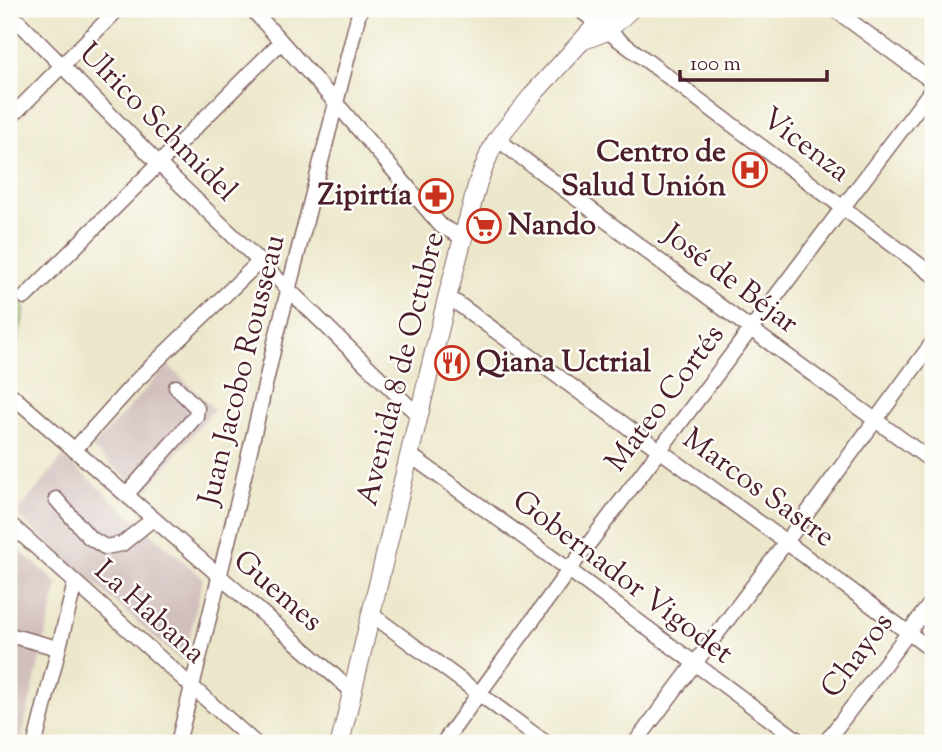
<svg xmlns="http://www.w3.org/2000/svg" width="942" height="752" font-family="'Sorts Mill Goudy',serif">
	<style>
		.industrial { fill: #d1bfbd }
		.green { fill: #add580; stroke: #7c7a56; stroke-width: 2 }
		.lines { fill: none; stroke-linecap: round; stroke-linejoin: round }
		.minor-casing { stroke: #836563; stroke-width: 17 }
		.major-casing { stroke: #836563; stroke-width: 20 }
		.minor { stroke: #fff; stroke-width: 14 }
		.major { stroke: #fff; stroke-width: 18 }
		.labels { text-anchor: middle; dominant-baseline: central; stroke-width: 5; stroke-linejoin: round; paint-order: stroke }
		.street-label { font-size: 30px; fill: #4a1f2b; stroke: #fdfcf7 }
		.poi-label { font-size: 30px; font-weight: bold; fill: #4a1f2b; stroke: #fdfcf7; text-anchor: end }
	</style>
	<rect width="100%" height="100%" fill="#fdfcf7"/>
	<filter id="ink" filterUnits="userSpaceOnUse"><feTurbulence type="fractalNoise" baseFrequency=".0143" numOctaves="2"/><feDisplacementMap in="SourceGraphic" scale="14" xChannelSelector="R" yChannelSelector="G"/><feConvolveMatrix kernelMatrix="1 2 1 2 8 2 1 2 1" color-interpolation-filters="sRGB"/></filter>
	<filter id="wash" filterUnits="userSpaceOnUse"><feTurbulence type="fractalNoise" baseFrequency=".00686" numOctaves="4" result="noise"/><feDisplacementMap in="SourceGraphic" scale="28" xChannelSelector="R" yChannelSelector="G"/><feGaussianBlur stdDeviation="1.57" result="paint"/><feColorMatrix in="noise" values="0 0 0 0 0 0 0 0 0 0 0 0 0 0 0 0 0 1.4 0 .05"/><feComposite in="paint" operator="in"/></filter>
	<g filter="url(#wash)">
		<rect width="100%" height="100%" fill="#ece7ca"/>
		<path class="industrial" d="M168 365 214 409 144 493 92 448Z
			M63 457 203 578 185 657 180 660 16 514Z
			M9 541 58 584 20 743H9Z"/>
		<path class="green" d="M24 302V311L9 381V340L14 307Z"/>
	</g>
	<g filter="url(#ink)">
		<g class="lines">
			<g class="minor-casing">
				<path id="minor" d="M252 9 336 103 441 226 462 237
					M579 9 607 31 933 275
					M834 9 933 82
					M9 12 158 163 419 416
					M9 119 118 9
					M497 139 752 330 933 462
					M25 297 281 42
					M447 298 457 303 786 542 933 651
					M9 393 353 692
					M74 450 137 380 259 262
					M410 455 569 570 802 743
					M126 495 196 416 197 408 176 387
					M56 499 89 537 105 547 122 544 153 519
					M9 523 255 743
					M371 614 546 743
					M9 635 58 648
					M35 743 75 583
					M178 743 241 489 276 338 360 9
					M443 743 569 570 933 88
					M635 743 786 542 933 342
					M825 743 933 600"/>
			</g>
			<g class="major-casing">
				<path id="major" d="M584 40 607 31 631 9
					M340 743 447 298 478 182 490 152 497 139 535 92 611 9"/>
			</g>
			<use href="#minor" class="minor"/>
			<use href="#major" class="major"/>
		</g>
	</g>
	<defs>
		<g id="hospital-ring" transform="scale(1.75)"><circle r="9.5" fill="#fdfcf7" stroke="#c8321e" stroke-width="1.5"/><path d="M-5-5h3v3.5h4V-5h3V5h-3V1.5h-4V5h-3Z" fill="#c8321e"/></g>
		<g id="pharmacy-ring" transform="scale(1.75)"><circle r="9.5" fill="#fdfcf7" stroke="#c8321e" stroke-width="1.5"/><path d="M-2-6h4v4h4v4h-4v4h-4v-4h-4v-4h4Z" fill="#c8321e"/></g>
		<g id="supermarket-ring" transform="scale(1.75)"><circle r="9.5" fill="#fdfcf7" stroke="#c8321e" stroke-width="1.5"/><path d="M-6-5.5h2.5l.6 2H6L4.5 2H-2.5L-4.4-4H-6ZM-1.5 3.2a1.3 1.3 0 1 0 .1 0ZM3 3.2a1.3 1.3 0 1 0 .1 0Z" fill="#c8321e"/></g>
		<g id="restaurant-ring" transform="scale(1.75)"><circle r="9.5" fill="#fdfcf7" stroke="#c8321e" stroke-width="1.5"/><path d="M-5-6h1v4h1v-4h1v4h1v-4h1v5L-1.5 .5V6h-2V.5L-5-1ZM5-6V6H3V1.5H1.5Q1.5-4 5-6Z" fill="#c8321e"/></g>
	</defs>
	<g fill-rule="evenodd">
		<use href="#hospital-ring" x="750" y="170"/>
		<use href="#pharmacy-ring" x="436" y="196"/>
		<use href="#supermarket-ring" x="484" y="226"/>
		<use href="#restaurant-ring" x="452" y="363"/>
	</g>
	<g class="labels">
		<g class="street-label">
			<text transform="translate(157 123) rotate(45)">Ulrico Schmidel</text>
			<text transform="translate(805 146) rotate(37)">Vicenza</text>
			<text transform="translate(730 280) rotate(37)">José de Béjar</text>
			<text transform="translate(402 369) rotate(-76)">Avenida 8 de Octubre</text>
			<text transform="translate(243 370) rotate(-76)">Juan Jacobo Rousseau</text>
			<text transform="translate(666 399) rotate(-53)">Mateo Cortés</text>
			<text transform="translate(758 489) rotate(36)">Marcos Sastre</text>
			<text transform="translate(622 578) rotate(37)">Gobernador Vigodet</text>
			<text transform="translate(277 592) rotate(41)">Guemes</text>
			<text transform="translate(149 613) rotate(42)">La Habana</text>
			<text transform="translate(858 656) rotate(-53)">Chayos</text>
		</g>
		<g class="poi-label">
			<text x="726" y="153">Centro de<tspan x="726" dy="34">Salud Unión</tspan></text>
			<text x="412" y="196">Zipirtía</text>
			<text x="508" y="226" text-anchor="start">Nando</text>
			<text x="476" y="363" text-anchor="start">Qiana Uctrial</text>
		</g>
	</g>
	<rect width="942" height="752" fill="none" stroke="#fdfcf7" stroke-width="35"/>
	<path d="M680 70v10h147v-10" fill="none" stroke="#4a1f2b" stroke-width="3.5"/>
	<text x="690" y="70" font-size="21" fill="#4a1f2b" stroke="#fdfcf7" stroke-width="5" paint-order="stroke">100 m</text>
</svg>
